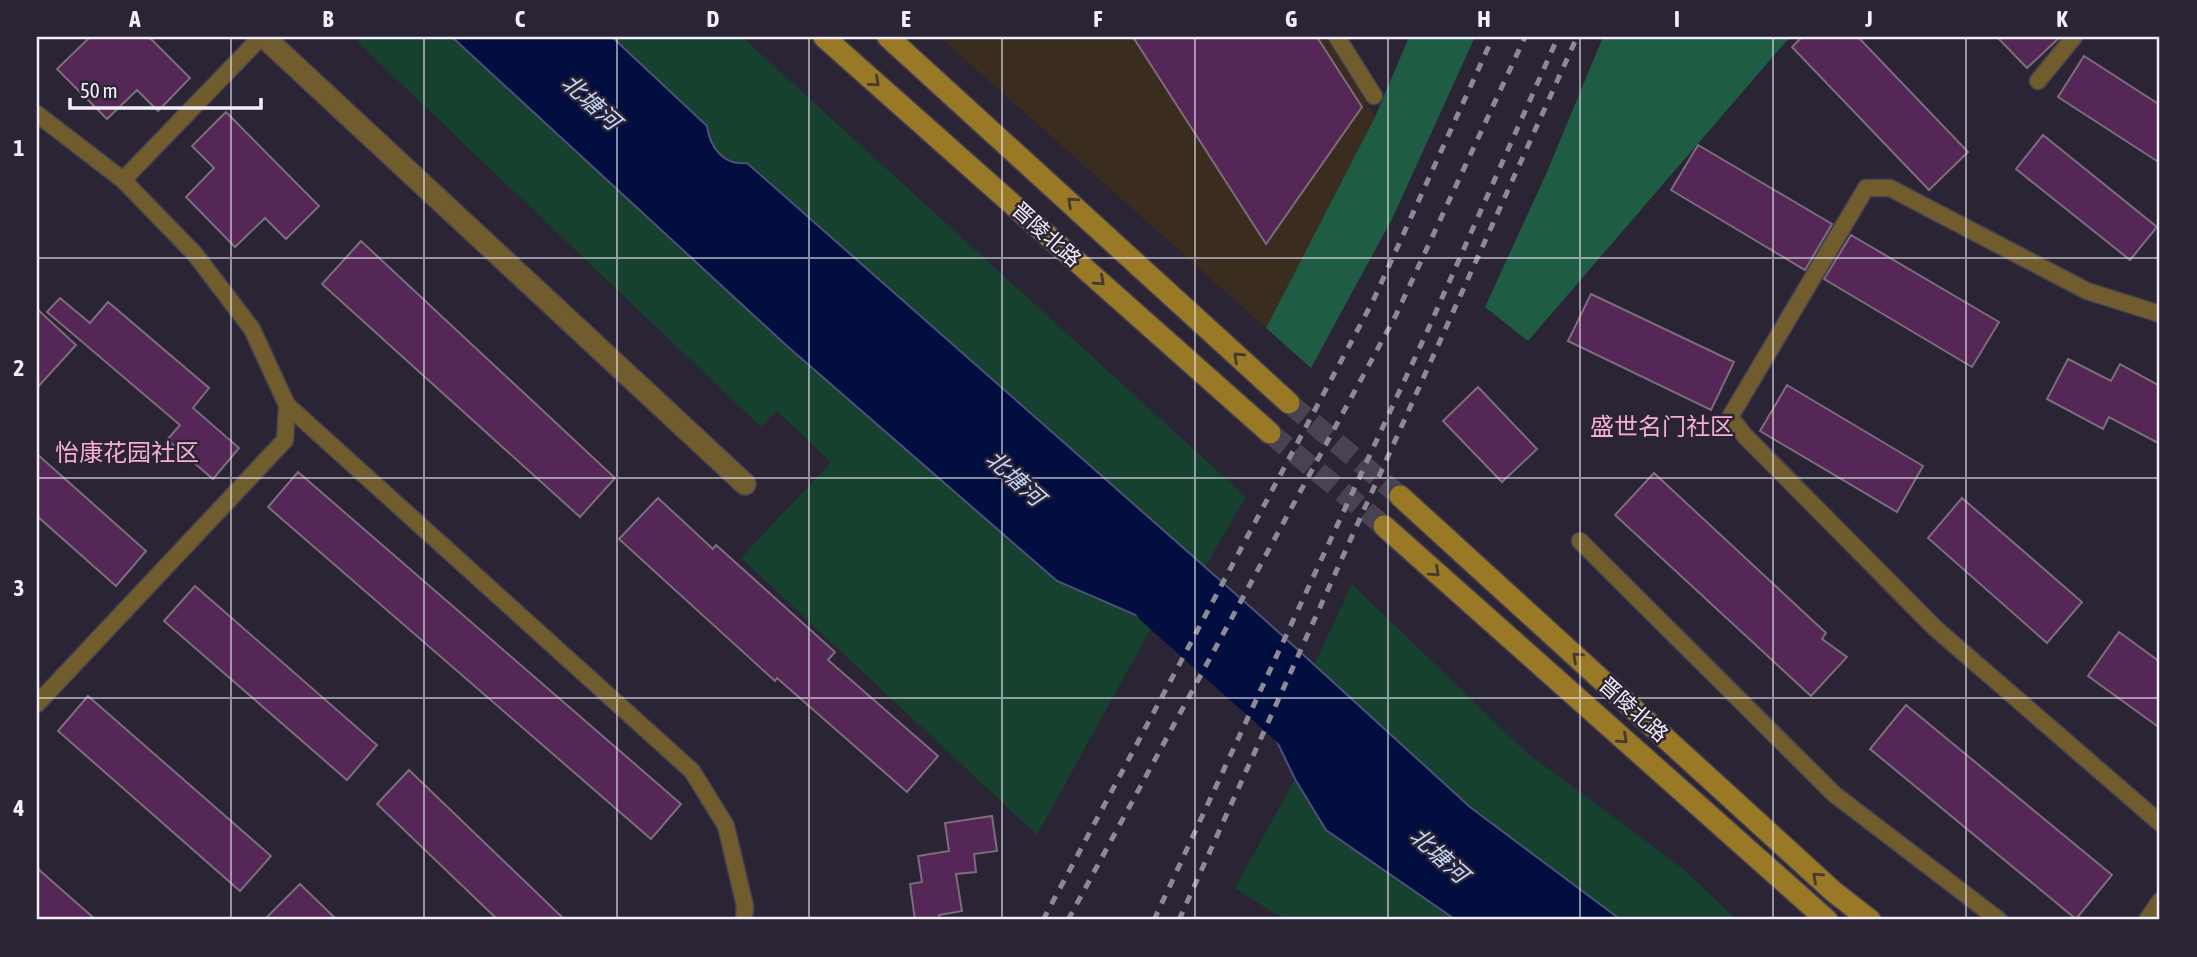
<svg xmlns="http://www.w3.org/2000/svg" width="2197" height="957" font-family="'Asap Condensed','Noto Sans SC',sans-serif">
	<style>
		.commercial { fill: #3a2c1f }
		.green { fill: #16412f }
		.forest { fill: #1e5c43 }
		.water { fill: #020e3f; stroke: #4a5277; stroke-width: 2 }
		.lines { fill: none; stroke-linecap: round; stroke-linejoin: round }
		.river { stroke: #020e3f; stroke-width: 46 }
		.building { fill: #542756; stroke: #7c6d7c; stroke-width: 2 }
		.secondary-tunnel { stroke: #484252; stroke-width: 21; stroke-dasharray: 21 10; stroke-linecap: butt }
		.lane-casing { stroke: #464050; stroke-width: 19 }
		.street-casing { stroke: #464050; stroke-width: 24 }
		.secondary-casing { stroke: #464050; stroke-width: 24 }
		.lane { stroke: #705c2d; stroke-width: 16 }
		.street { stroke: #705c2d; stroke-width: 21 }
		.secondary { stroke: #997926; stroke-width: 21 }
		.rail { stroke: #8e8997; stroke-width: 5; stroke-dasharray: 9 9; stroke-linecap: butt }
		.oneway { stroke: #463930 }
		.grid { fill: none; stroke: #f3effa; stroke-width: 2; stroke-opacity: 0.55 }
		.labels { text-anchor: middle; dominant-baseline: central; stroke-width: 5; stroke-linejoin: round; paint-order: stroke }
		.street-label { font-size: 21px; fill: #f3effa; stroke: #2a2434 }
		.water-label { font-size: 23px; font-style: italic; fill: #c7d8f9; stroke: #2a2434 }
		.quarter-label { font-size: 24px; fill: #f6add7; stroke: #2a2434 }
		.neatline { fill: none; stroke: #f3effa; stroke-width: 2.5 }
		.grid-label { font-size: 23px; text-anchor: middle; font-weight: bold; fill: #f3effa }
	</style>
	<rect width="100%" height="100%" fill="#2a2434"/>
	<path class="commercial" d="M940 37H1326L1375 117 1266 328Z"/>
	<path class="green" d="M352 37H452L787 346 1057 581 1154 623 1037 835 741 558 831 462 777 411 761 427Z
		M612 37H742L1246 497 1205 567 748 163C724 166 710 148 707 126Z
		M1352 584 1527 753 1681 867 1737 920H1621L1470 807 1314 665Z
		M1295 779 1326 830 1456 920H1285L1235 888Z"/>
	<path class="forest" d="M1409 37H1475L1392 219 1311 368 1266 328 1375 117Z
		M1603 37H1790L1528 341 1485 307 1547 172Z"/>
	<path class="water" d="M452 37H612L707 126C710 148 724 166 747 163L1264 619 1470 807 1621 920H1456L1326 830 1295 779 1237 659 1057 581 787 346Z"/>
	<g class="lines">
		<path class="river" d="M1156 603 1298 730"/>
	</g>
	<path class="building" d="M90 37H149L190 78 158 111 137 90 107 119 57 69Z
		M1133 37H1317L1362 107 1266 244Z
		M1802 37H1858L1968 152 1929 190 1792 47Z
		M1997 37H2060L2027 68Z
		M2084 56 2160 105V163L2058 97Z
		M226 112 319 206 286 239 265 218 235 247 186 197 214 168 192 146Z
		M2043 135 2157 227 2130 260 2016 169Z
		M1698 145 1832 224 1805 270 1671 190Z
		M1851 235 1999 322 1972 367 1824 279Z
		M361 241 615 478 580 517 322 284Z
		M1591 294 1734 362 1711 410 1568 341Z
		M60 298 90 323 108 302 209 388 193 408 239 448 213 479 167 440 180 425 47 312Z
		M37 309 76 345 37 388Z
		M2068 359 2111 381 2120 364 2160 386V444L2109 417 2103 429 2047 399Z
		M1787 385 1923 466 1897 512 1760 431Z
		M1478 387 1537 449 1502 482 1443 421Z
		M37 454 146 551 116 586 37 516Z
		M298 472 681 804 651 839 268 507Z
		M1654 473 1826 633 1822 639 1847 657 1811 696 1615 515Z
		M658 498 713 549 716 545 835 652 828 660 938 756 907 792 777 678 775 681 619 539Z
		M1962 498 2082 602 2047 643 1928 538Z
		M195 586 377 745 347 780 164 621Z
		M2119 632 2160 662V728L2088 676Z
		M88 696 271 856 240 891 58 731Z
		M1906 705 2112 875 2076 919 1870 749Z
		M409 770 565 920H498L377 804Z
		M992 816 997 851 974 854 976 872 956 874 962 911 939 915 940 920H915L910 884 922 882 918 856 949 851 945 823Z
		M37 868 96 920H37Z
		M300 884 337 920H264Z"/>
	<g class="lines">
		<path class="secondary-tunnel" d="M1289 403 1400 496
			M1270 433 1384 526"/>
		<g class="lane-casing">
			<path id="lane" d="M1337 37 1374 96
				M2038 81 2074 37
				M37 114 123 180 194 253 252 329 287 405 285 440 37 704
				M123 180 261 37
				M2160 314 2087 291 1890 188H1866L1730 417 1745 436 1935 628 2160 823
				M287 405 692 771 726 826 745 906 744 920
				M1580 541 1834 794 1999 920
				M2147 920 2160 901"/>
		</g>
		<g class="street-casing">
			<path id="street" d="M264 37 745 484"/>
		</g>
		<g class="secondary-casing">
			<path id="secondary" d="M824 37 1270 433
				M888 37 1289 403
				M1400 496 1834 892 1870 920
				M1384 526 1827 920"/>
		</g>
		<use href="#lane" class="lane"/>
		<use href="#street" class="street"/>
		<use href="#secondary" class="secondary"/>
		<path class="rail" d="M1043 920 1373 301 1493 37
			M1068 920 1396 315 1525 37
			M1154 920 1426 334 1558 37
			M1179 920 1577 37"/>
	</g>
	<defs><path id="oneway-chevron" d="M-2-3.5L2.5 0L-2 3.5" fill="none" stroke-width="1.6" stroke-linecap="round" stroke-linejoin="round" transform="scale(1.75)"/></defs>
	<g class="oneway">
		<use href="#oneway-chevron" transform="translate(875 82) rotate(41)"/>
		<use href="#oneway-chevron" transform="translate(1072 202) rotate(-137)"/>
		<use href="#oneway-chevron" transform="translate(1100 281) rotate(42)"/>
		<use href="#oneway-chevron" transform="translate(1238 357) rotate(-137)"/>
		<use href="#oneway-chevron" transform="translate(1435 572) rotate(42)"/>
		<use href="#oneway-chevron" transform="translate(1577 657) rotate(-138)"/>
		<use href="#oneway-chevron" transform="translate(1623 739) rotate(42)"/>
		<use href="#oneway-chevron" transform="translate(1817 877) rotate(-138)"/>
	</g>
	<path class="grid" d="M231 37V920M424 37V920M617 37V920M809 37V920M1002 37V920M1195 37V920M1388 37V920M1580 37V920M1773 37V920M1966 37V920M37 258H2160M37 478H2160M37 698H2160"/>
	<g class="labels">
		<g class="street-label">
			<text transform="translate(1047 234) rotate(42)">晋陵北路</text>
			<text transform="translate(1634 709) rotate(42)">晋陵北路</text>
		</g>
		<g class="water-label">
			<text transform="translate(591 102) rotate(42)">北塘河</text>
			<text transform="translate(1015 478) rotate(42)">北塘河</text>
			<text transform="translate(1439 855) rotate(42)">北塘河</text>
		</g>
		<g class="quarter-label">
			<text x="1662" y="426">盛世名门社区</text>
			<text x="127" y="452">怡康花园社区</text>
		</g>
	</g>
	<rect width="2197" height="957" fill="none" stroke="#2a2434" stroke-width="77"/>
	<path d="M70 98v10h191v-10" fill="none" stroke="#f3effa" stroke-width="3.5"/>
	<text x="80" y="98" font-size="21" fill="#f3effa" stroke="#2a2434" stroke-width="5" paint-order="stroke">50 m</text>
	<rect x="38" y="38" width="2120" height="880" class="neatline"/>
	<g class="grid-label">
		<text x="135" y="27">A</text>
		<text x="328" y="27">B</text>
		<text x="520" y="27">C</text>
		<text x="713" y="27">D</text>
		<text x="906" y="27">E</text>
		<text x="1098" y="27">F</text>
		<text x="1291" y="27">G</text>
		<text x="1484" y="27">H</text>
		<text x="1677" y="27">I</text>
		<text x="1869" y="27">J</text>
		<text x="2062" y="27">K</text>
		<text x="19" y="156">1</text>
		<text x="19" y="376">2</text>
		<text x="19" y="596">3</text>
		<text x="19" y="816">4</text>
	</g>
</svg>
